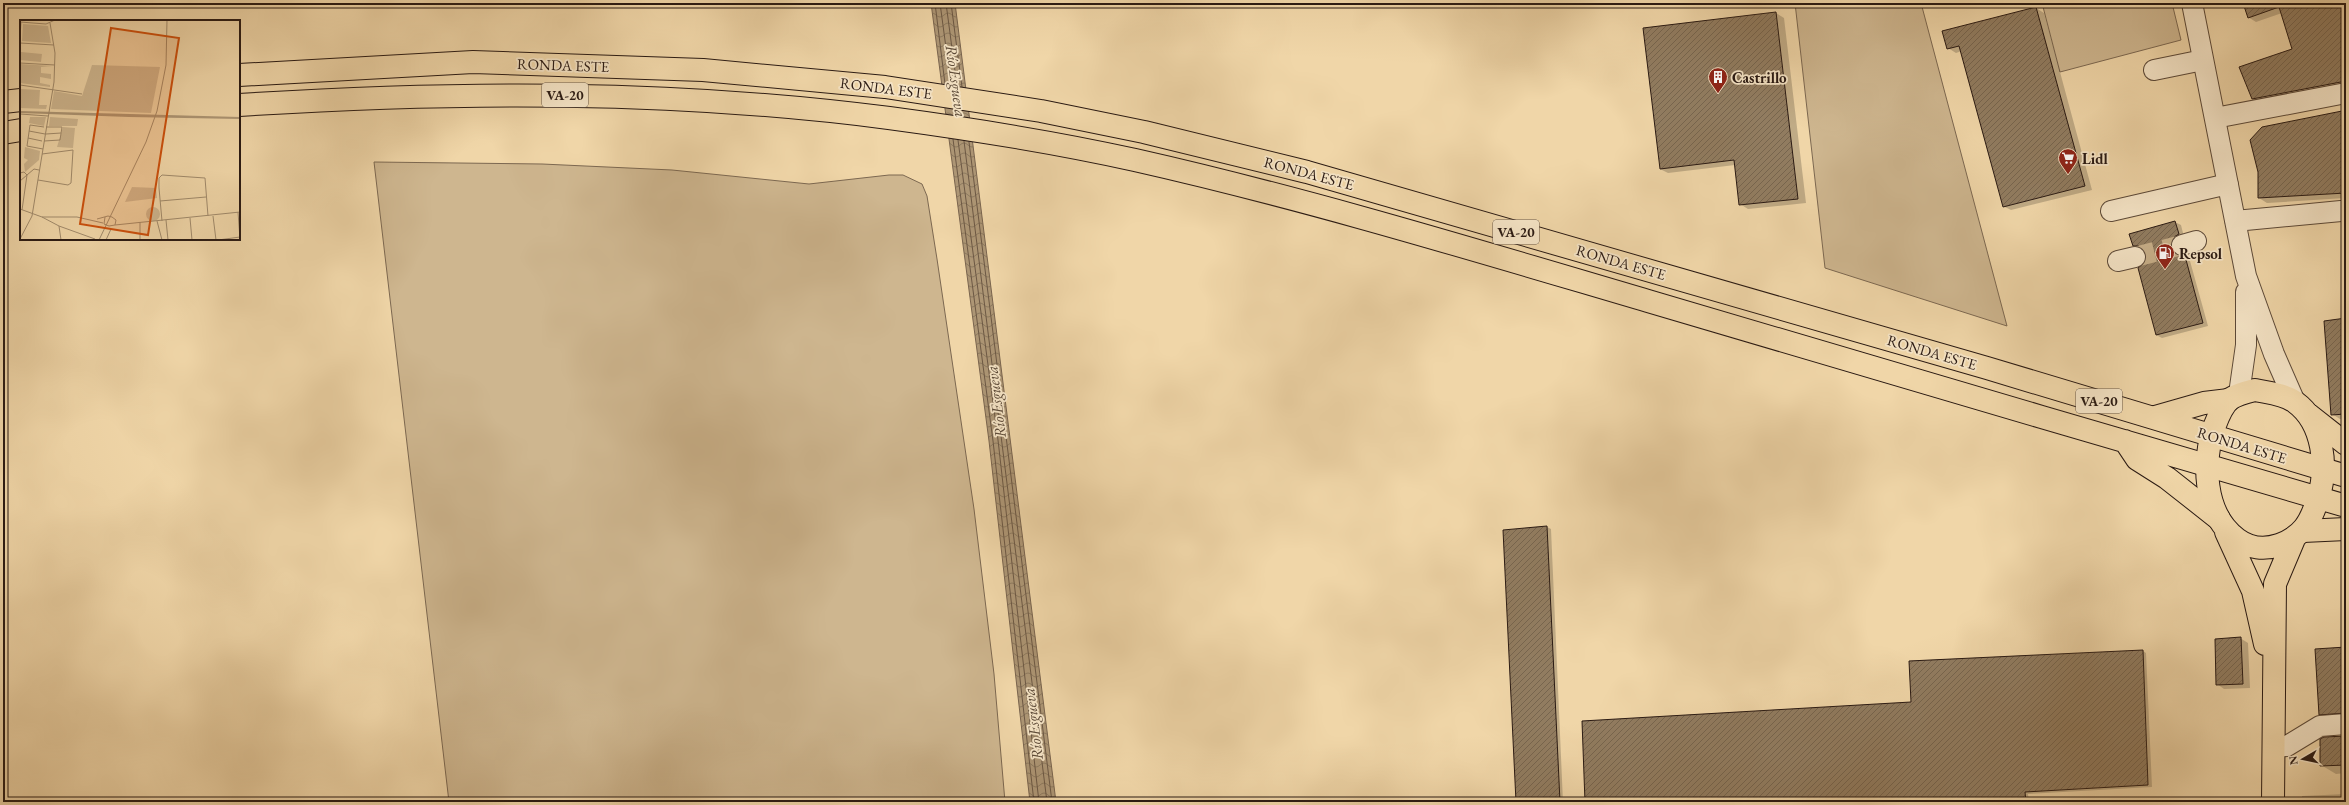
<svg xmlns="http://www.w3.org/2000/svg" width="2349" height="805" font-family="'EB Garamond',serif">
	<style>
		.green { fill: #ceb68f; stroke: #7c6851 }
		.water { fill: url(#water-waves); stroke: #79644e }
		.shadow { fill: #0003 }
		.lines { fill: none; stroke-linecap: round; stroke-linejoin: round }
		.shore { stroke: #6c5844; stroke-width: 1 }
		.building { fill: url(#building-hatch); stroke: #2a1a13 }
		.minor-tunnel { stroke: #c8b08a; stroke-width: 20; stroke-dasharray: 20 10; stroke-linecap: butt }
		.minor-casing { stroke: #5c4938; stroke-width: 22 }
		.major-casing { stroke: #2a1a13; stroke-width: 24 }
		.highway-casing { stroke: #2a1a13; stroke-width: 24 }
		.minor { stroke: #f5e4c6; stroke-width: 20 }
		.major { stroke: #f0d6a8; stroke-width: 22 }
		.highway { stroke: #f0d6a8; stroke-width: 22 }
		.labels { text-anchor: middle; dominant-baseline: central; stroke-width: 3.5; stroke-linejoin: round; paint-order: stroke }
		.shield { fill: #f5e4c6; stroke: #675749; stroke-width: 1 }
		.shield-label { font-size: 14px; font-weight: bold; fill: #2a1a13 }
		.street-label { font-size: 15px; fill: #2a1a13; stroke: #f5e4c6 }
		.poi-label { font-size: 15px; font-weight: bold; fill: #2a1a13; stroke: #f5e4c6; text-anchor: start }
		.water-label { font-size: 16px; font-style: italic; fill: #5e4c3a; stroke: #f5e4c6 }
		.inset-road { fill: none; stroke: #a18b6c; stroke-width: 1 }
		.view { fill: #cc500d; fill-opacity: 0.15; stroke: #cc500d; stroke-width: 2 }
		.inset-edge { fill: none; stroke: #2a1a13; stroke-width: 2 }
	</style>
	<defs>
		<pattern id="water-waves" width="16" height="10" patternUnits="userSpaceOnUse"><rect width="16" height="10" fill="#ad9675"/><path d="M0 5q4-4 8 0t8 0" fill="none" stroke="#8d7a5f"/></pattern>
		<pattern id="building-hatch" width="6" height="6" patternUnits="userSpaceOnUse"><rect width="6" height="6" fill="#917c60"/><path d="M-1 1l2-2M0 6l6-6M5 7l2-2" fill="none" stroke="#77654e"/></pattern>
	</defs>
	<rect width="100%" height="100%" fill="#f0d6a8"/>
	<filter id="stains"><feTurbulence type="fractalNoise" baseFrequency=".005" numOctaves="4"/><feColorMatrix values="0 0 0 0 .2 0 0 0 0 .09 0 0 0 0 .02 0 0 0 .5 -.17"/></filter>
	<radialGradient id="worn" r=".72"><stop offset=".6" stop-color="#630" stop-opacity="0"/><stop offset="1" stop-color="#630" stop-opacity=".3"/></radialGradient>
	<path class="green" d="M1795 3H1921L2007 326 1825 268Z
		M2042 3H2172L2181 40 2060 72Z
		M374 162 542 164 672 170 809 184 889 175H903L922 184 927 196 937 259 974 509 994 674 1005 802H449Z"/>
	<path class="water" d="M931 3H955L1056 802H1030L989 441Z"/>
	<path class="shadow" d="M2244 3H2346V86L2260 103 2252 99 2294 50 2282 13 2256 22 2248 17Z
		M2036 8 2044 13 2092 190 2011 210 2003 206 1962 51 1956 53 1948 48Z
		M1776 13 1784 18 1806 203 1748 209 1740 204 1735 165 1668 173 1660 169Z
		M2342 112 2346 114V200L2345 198 2267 203 2259 198Z
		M2175 222 2181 225 2184 237 2176 252 2179 256 2190 261 2208 326 2162 338 2156 335 2147 254 2143 249 2133 245Z
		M2346 319V419H2340L2332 414Z
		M1547 527 1551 529 1563 802H1517L1504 531Z
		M2240 638 2248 643 2250 688 2224 689 2217 684Z
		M2346 648V722L2335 723 2320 714Z
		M2143 651 2146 653 2152 787 2028 794 2029 802H1586L1912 703Z
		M2346 736V773L2336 774 2321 765V740Z
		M2346 794V802H2302V796Z"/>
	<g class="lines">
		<path class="shore" d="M935 3 945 84
			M940 3 951 85
			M946 3 957 86
			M951 3 962 87
			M953 139 993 441 1034 802
			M958 140 998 440 1039 802
			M964 141 1047 802
			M969 142 1052 802"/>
	</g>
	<path class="building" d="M2243 3H2346V81L2252 99 2239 67 2292 49 2279 7 2248 18Z
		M2036 7 2085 186 2003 207 1959 46 1947 49 1942 31Z
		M1776 12 1798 199 1739 205 1734 160 1660 169 1643 28Z
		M2342 111 2346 123V193L2258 198V172L2250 140 2262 127Z
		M2175 221 2179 234 2174 237 2171 248 2174 254 2185 256 2203 323 2156 335 2138 268 2146 261V254L2139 246H2133L2129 234Z
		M2346 318V414L2331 415 2324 321Z
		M1547 526 1560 802H1516L1503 530Z
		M2241 637 2243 684 2216 685 2215 639Z
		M2346 647V713L2319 715 2315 649Z
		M2143 650 2148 785 2025 792 2026 802H1585L1582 721 1911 702 1909 661Z
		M2346 736V765L2320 766V739L2324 737Z"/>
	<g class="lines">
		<path class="minor-tunnel" d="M2135 257 2182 245"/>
		<g class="minor-casing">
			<path id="minor" d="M2192 3 2246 276 2274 354 2295 402
				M2154 70 2203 60
				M2215 118 2346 93
				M2111 211 2228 184
				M2235 221 2341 211
				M2182 245 2196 241
				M2118 261 2135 257
				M2239 394 2246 345V292
				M2273 747 2287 746 2320 726 2346 724"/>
		</g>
		<g class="major-casing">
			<path id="major" d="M2255 390C2269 393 2284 394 2295 402 2324 423 2328 468 2318 499 2310 523 2303 536 2279 545 2264 550 2249 548 2237 539 2203 514 2202 461 2215 425 2218 417 2223 405 2230 399 2238 394 2247 392 2255 390Z
				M2226 532 2253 591 2265 644
				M2273 802 2275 584 2294 539"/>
		</g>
		<g class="highway-casing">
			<path id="highway" d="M239 75 473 62 703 70 885 87 1041 111 1144 132 1307 172 1987 368 2346 476
				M3 102 21 100
				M239 105C456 91 673 90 889 118 971 129 1054 142 1135 160 1308 199 1478 251 1648 301 1881 370 2113 438 2346 506
				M3 133 21 130
				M2309 415 2346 444
				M2155 417 2204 403 2229 400
				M2125 441 2137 459 2167 478 2219 519
				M2303 531 2346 529"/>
		</g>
		<use href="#minor" class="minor"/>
		<use href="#major" class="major"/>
		<use href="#highway" class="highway"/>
	</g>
	<defs>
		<g id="building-pin" transform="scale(1)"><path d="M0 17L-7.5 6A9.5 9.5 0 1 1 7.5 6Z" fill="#8f2418" stroke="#f5e4c6"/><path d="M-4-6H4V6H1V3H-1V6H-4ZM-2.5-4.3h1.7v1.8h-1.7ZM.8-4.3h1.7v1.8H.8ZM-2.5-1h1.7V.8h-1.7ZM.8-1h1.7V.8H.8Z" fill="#fff"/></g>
		<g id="supermarket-pin" transform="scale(1)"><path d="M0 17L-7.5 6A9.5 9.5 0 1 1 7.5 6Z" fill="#8f2418" stroke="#f5e4c6"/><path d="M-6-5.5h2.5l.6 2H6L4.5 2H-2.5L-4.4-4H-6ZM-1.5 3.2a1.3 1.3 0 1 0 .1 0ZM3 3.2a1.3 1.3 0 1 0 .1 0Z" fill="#fff"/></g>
		<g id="fuel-pin" transform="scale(1)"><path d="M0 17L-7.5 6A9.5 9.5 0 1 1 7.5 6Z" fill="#8f2418" stroke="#f5e4c6"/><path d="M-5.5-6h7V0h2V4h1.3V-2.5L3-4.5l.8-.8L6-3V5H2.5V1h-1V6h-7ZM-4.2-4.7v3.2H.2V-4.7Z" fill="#fff"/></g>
	</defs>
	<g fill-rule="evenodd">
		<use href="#building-pin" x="1718" y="77"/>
		<use href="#supermarket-pin" x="2068" y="158"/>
		<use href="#fuel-pin" x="2165" y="253"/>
	</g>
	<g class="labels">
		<g class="shield">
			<rect x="542" y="83" width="46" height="24" rx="3"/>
			<rect x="1493" y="220" width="46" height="24" rx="3"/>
			<rect x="2076" y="389" width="46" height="24" rx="3"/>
		</g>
		<g class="shield-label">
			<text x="565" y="95">VA-20</text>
			<text x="1516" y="232">VA-20</text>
			<text x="2099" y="401">VA-20</text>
		</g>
		<g class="street-label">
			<text transform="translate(563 65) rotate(2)">RONDA ESTE</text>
			<text transform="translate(886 88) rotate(7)">RONDA ESTE</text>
			<text transform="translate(1309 173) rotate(15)">RONDA ESTE</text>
			<text transform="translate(1621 262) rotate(16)">RONDA ESTE</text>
			<text transform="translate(1932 352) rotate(16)">RONDA ESTE</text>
			<text transform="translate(2242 445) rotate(17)">RONDA ESTE</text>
		</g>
		<g class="poi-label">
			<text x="1732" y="77">Castrillo</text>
			<text x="2082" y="158">Lidl</text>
			<text x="2179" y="253">Repsol</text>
		</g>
		<g class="water-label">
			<text transform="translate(956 81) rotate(82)">Río Esgueva</text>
			<text transform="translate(996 402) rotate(-97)">Río Esgueva</text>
			<text transform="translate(1033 724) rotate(-97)">Río Esgueva</text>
		</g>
	</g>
	<g transform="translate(20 20)">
		<rect width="220" height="220" fill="#f0d6a8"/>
		<path d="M3 4 28 6 31 23 2 21ZM1 32 22 34 21 42 0 40ZM0 44 32 46 21 47V53L31 54V59L20 57V63L30 65V67L0 63ZM72 45 140 47 131 93 31 89 34 71 62 76ZM0 69 20 70 19 85H27L26 89 0 88ZM10 97H26L24 106 9 103ZM30 97 58 99 57 106H29ZM43 107 55 108 53 128 37 127ZM5 127 20 131 19 140 5 152 4 144 8 140 4 138ZM112 167 136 168 137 178 105 182ZM126 194a7 7 0 1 1 14 0a7 7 0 1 1-14 0Z" fill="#ceb68f"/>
		<path d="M0 91 220 97V99L109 97 0 93Z" fill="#ad9675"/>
		<path class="inset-road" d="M0 2 26 4 35 0M0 17 1 2M0 23 34 25M0 43 35 45M0 65 62 74M0 94 28 96M9 111 25 114M26 114 41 113M8 118 22 121M24 121 40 120 42 107H26M23 129 7 126 10 105 24 107M0 153 4 152 7 155 2 190M18 160 48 165 51 163 53 130 22 134M0 161 14 149 19 150M140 181 186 177M0 189 22 197H57L83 203M218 192 220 219M193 196 196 220M22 197 39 206 75 219M170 198 172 220M77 199 88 196 92 197 96 200 95 205 89 206 84 204 85 197M146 200 148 220M137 201 142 220M142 201 139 168V158L142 155 185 158 188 196M120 202V220M95 205 220 192M39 206 41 220M0 219 12 196 34 62 35 33 30 3M79 220 126 122 137 91 146 45 147 0M86 220 91 209M198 220 220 217"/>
		<path class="view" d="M91 8 159 18 128 215 60 204Z"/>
		<rect width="220" height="220" class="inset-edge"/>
	</g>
	<rect width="2349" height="805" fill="none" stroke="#f0d6a8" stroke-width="16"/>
	<rect x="4" y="4" width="2341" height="797" fill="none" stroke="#2a1a13" stroke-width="2"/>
	<rect x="8" y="8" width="2333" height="789" fill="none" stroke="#2a1a13"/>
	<g transform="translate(2303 759) rotate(261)" stroke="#f5e4c6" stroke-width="3" paint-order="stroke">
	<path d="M0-3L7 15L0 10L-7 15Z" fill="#2a1a13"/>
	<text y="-6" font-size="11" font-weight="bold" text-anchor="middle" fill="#2a1a13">N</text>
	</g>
	<rect width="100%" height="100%" filter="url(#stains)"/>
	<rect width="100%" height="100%" fill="url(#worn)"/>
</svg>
